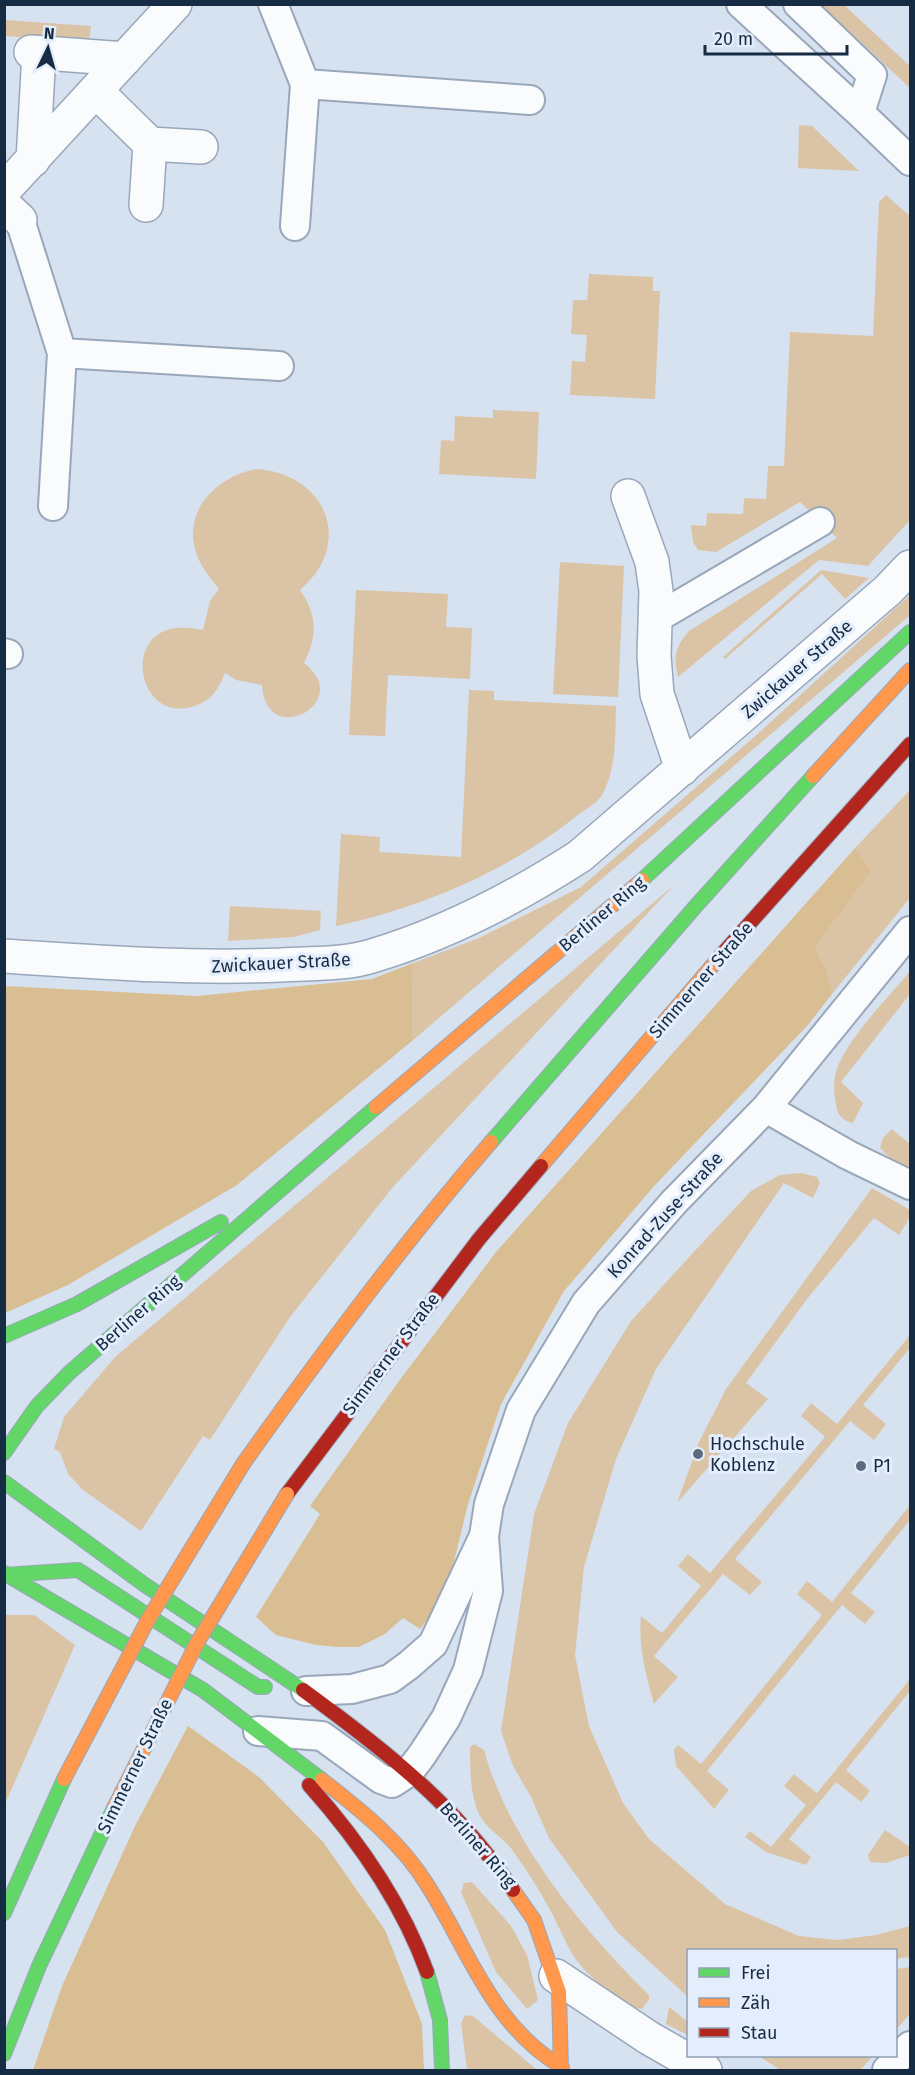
<svg xmlns="http://www.w3.org/2000/svg" width="915" height="2075" font-family="'Fira Sans',sans-serif">
	<style>
		.green { fill: #dac4a5 }
		.forest { fill: #d9be93 }
		.lines { fill: none; stroke-linecap: round; stroke-linejoin: round }
		.lane-casing { stroke: #98a7b9; stroke-width: 32 }
		.street-casing { stroke: #98a7b9; stroke-width: 36 }
		.fast-casing { stroke: #98a7b9; stroke-width: 16 }
		.slow-casing { stroke: #98a7b9; stroke-width: 16 }
		.jam-casing { stroke: #98a7b9; stroke-width: 16 }
		.lane { stroke: #f9fbfd; stroke-width: 28 }
		.street { stroke: #f9fbfd; stroke-width: 33 }
		.fast { stroke: #63d668; stroke-width: 14 }
		.slow { stroke: #ff974d; stroke-width: 14 }
		.jam { stroke: #b3261e; stroke-width: 14 }
		.slow-bridge-casing { stroke: #98a7b9; stroke-width: 16; stroke-linecap: butt }
		.slow-bridge { stroke: #ff974d; stroke-width: 14 }
		.poi-dot { fill: #5a6b81; stroke: #e3edfb; stroke-width: 2 }
		.labels { text-anchor: middle; dominant-baseline: central; stroke-width: 6; stroke-linejoin: round; paint-order: stroke }
		.street-label { font-size: 18px; fill: #162b44; stroke: #e3edfb }
		.poi-label { font-size: 18px; fill: #162b44; stroke: #e3edfb; text-anchor: start }
	</style>
	<rect width="100%" height="100%" fill="#d7e2f1"/>
	<path class="green" d="M821 5H844L910 66V88Z
		M4 20 91 26 89 42 5 36Z
		M799 125 812 126 859 171 798 168Z
		M886 195 910 216V520L868 566 819 560 678 677C673 658 675 646 689 631L837 538 800 502 716 552 698 550 693 542 691 525 706 526 707 513 743 514 744 498 766 499 768 466H784L790 332 873 336 879 202Z
		M589 274 653 277V291H660L655 399 570 395 572 361 585 362 587 335 571 334 573 300H587Z
		M493 410 539 412 536 479 439 474 441 440 454 441 455 416 493 418Z
		M257 469C326 474 355 543 300 590 317 614 318 636 304 663 356 703 265 750 262 685L236 680 225 673C218 690 211 702 191 707 132 723 117 609 203 630L210 601 219 589C209 576 199 565 195 549 184 507 220 475 257 469Z
		M560 562 624 566 618 697 553 694Z
		M821 570 869 578 845 599 822 574 725 659 723 657Z
		M356 590 448 594 446 627 472 628 470 679 388 675 385 736 349 735Z
		M910 595 909 616 412 1041 413 963 479 938 581 887 761 731Z
		M469 690 494 691V700L616 706C615 735 617 768 602 795 597 804 582 811 574 818 508 871 418 909 336 926L341 834 380 837 379 852 461 857Z
		M910 790V898L832 994 827 971 815 947 870 871 855 848Z
		M673 886 393 1187 290 1317 210 1440 203 1436 141 1531 83 1490 68 1474 60 1452 54 1449 64 1417 115 1357Z
		M230 906 321 911 320 930 294 937 228 941Z
		M910 971V994L841 1082 863 1103 853 1123C842 1121 837 1114 836 1104 834 1094 833 1082 836 1072 844 1042 890 996 910 971Z
		M892 1129 910 1144V1169L896 1164 880 1148 883 1138Z
		M801 1173 817 1177 820 1183 813 1198 784 1183 656 1369 616 1459 584 1567 575 1655 589 1726 623 1803 649 1839 725 1904 799 1936 838 1940 876 1935 910 1926V1957L896 1959V1950H688V1997L617 1932 549 1838 531 1797 513 1766 501 1731 534 1514 568 1423 631 1321 690 1256 751 1191 780 1175Z
		M872 1188 910 1210V1217L899 1235 874 1218 807 1299 746 1383 768 1399 677 1503 699 1442 726 1389Z
		M910 1335V1348L863 1405 886 1424 874 1440 850 1421 735 1559 762 1582 750 1595 723 1574 654 1656 678 1677 654 1704C646 1675 638 1646 641 1616L662 1633 701 1586 678 1566 688 1554 710 1573 825 1437 801 1416 811 1403 837 1424Z
		M910 1505V1520L851 1593 875 1612 865 1624 842 1605 707 1771 729 1790 714 1809 676 1766 674 1750 678 1745 701 1764 822 1615 797 1594 807 1581 832 1602Z
		M5 1615H34L75 1645 5 1804Z
		M910 1679V1691L846 1770 870 1791 861 1802 836 1782 789 1839 811 1857 806 1865 766 1852 745 1837 750 1831 771 1847 806 1805 784 1786 794 1774 817 1793Z
		M474 1744 484 1750C509 1841 583 1930 649 1995V2000L642 2009C628 2007 618 1997 607 1989 567 1961 568 1940 545 1901 536 1884 524 1867 513 1851 504 1838 486 1829 479 1814 470 1793 470 1770 470 1747Z
		M885 1830 910 1847V1855L886 1863 870 1862 868 1855Z
		M472 1882 511 1926 527 1955 538 2000 527 2009 496 1972 461 1892 464 1883Z
		M910 1967V2014L896 2030V1969Z
		M669 2007 688 2022V2035L666 2024Z
		M465 2015 473 2016 537 2070H467L461 2023Z
		M759 2056H873L860 2070H780Z"/>
	<path class="forest" d="M855 848 871 871 815 947 827 971 832 994 808 1025 656 1184 564 1291 501 1404 468 1504 450 1578 435 1610 420 1629 403 1618 385 1634 359 1647H339L316 1645 276 1635 256 1617 320 1514 310 1506 399 1381 496 1252Z
		M413 963 412 1041 237 1185 68 1285 5 1313V986L196 996 372 979Z
		M188 1726 259 1777 323 1842 385 1930 422 2024 424 2070H33L62 1986 135 1826Z"/>
	<g class="lines">
		<g class="lane-casing">
			<path id="lane" d="M273 4 305 84 530 100
				M741 4 860 113
				M798 4 872 75 860 113 910 161
				M20 220 62 353 279 366
				M295 226 305 84
				M53 506 62 353
				M655 619 820 522
				M4 653 8 654
				M766 1108 848 1155 910 1185
				M306 1691 352 1689 390 1679 409 1665 433 1644 483 1538
				M258 1731 322 1736 381 1779 392 1783 409 1772 422 1755 446 1718 468 1670 488 1591 484 1536 489 1504 521 1410 586 1303 674 1202 766 1108 910 931
				M887 2070 910 2046"/>
		</g>
		<g class="street-casing">
			<path id="street" d="M31 52 125 59
				M96 91 150 144 201 147
				M33 160 39 53
				M4 190 175 4
				M4 205 20 220
				M146 205 150 144
				M628 496 652 562 656 591 654 656 657 694 682 769
				M4 956C97 962 188 969 281 965 311 963 343 965 372 956 446 934 515 898 580 856L888 590 910 567
				M556 1976 649 2038 705 2070"/>
		</g>
		<g class="fast-casing">
			<path id="fast" d="M642 880 910 632
				M491 1142 695 907 813 776
				M4 1336 77 1304 221 1222
				M4 1453 37 1406 69 1373 376 1107
				M4 1482 145 1585 303 1690
				M4 1573 203 1690 322 1780
				M4 1575 78 1570 258 1687H265
				M4 1913 64 1779
				M427 1972 440 2020 442 2070
				M4 2054 39 1966 114 1808"/>
		</g>
		<g class="slow-casing">
			<path id="slow" d="M813 776 910 670
				M376 1107 642 880
				M541 1166 724 952
				M243 1464C322 1353 402 1245 491 1142
				M322 1780C362 1811 402 1843 428 1886 469 1951 492 2026 562 2067
				M513 1890 534 1920 559 1992 561 2070"/>
		</g>
		<g class="jam-casing">
			<path id="jam" d="M724 952 910 744
				M287 1494 479 1239 541 1166
				M303 1690C382 1748 459 1807 513 1890
				M309 1785C358 1840 402 1903 427 1972"/>
		</g>
		<use href="#lane" class="lane"/>
		<use href="#street" class="street"/>
		<use href="#fast" class="fast"/>
		<use href="#slow" class="slow"/>
		<use href="#jam" class="jam"/>
		<g class="slow-bridge-casing">
			<path id="slow-bridge" d="M64 1779 149 1618 243 1464
				M114 1808 197 1643 287 1494"/>
		</g>
		<use href="#slow-bridge" class="slow-bridge"/>
	</g>
	<g class="poi-dot">
		<circle cx="698" cy="1454" r="6"/>
		<circle cx="861" cy="1466" r="6"/>
	</g>
	<g class="labels">
		<g class="street-label">
			<text transform="translate(797 669) rotate(-41)">Zwickauer Straße</text>
			<text transform="translate(602 914) rotate(-40)">Berliner Ring</text>
			<text transform="translate(281 963) rotate(-3)">Zwickauer Straße</text>
			<text transform="translate(701 980) rotate(-49)">Simmerner Straße</text>
			<text transform="translate(665 1215) rotate(-48)">Konrad-Zuse-Straße</text>
			<text transform="translate(138 1313) rotate(-41)">Berliner Ring</text>
			<text transform="translate(391 1354) rotate(-53)">Simmerner Straße</text>
			<text transform="translate(135 1766) rotate(-64)">Simmerner Straße</text>
			<text transform="translate(478 1845) rotate(49)">Berliner Ring</text>
		</g>
		<g class="poi-label">
			<text x="710" y="1444">Hochschule<tspan x="710" dy="21">Koblenz</tspan></text>
			<text x="873" y="1466">P1</text>
		</g>
	</g>
	<rect width="915" height="2075" fill="none" stroke="#162b44" stroke-width="12"/>
	<rect x="687" y="1949" width="210" height="108" fill="#e3edfb" stroke="#919fb2" stroke-width="1.5"/>
	<rect x="699" y="1968" width="30" height="9" fill="#63d668" stroke="#919fb2" stroke-width="1.5"/>
	<text x="741" y="1979" font-size="18" fill="#162b44">Frei</text>
	<rect x="699" y="1998" width="30" height="9" fill="#ff974d" stroke="#919fb2" stroke-width="1.5"/>
	<text x="741" y="2009" font-size="18" fill="#162b44">Zäh</text>
	<rect x="699" y="2028" width="30" height="9" fill="#b3261e" stroke="#919fb2" stroke-width="1.5"/>
	<text x="741" y="2039" font-size="18" fill="#162b44">Stau</text>
	<g transform="translate(48 48) rotate(5)" stroke="#e3edfb" stroke-width="4.5" paint-order="stroke">
	<path d="M0-4.5L10 22L0 15L-10 22Z" fill="#162b44"/>
	<text y="-9" font-size="16" font-weight="bold" text-anchor="middle" fill="#162b44">N</text>
	</g>
	<path d="M705 45v9h142v-9" fill="none" stroke="#162b44" stroke-width="3"/>
	<text x="714" y="45" font-size="18" fill="#162b44" stroke="#e3edfb" stroke-width="4.5" paint-order="stroke">20 m</text>
</svg>
